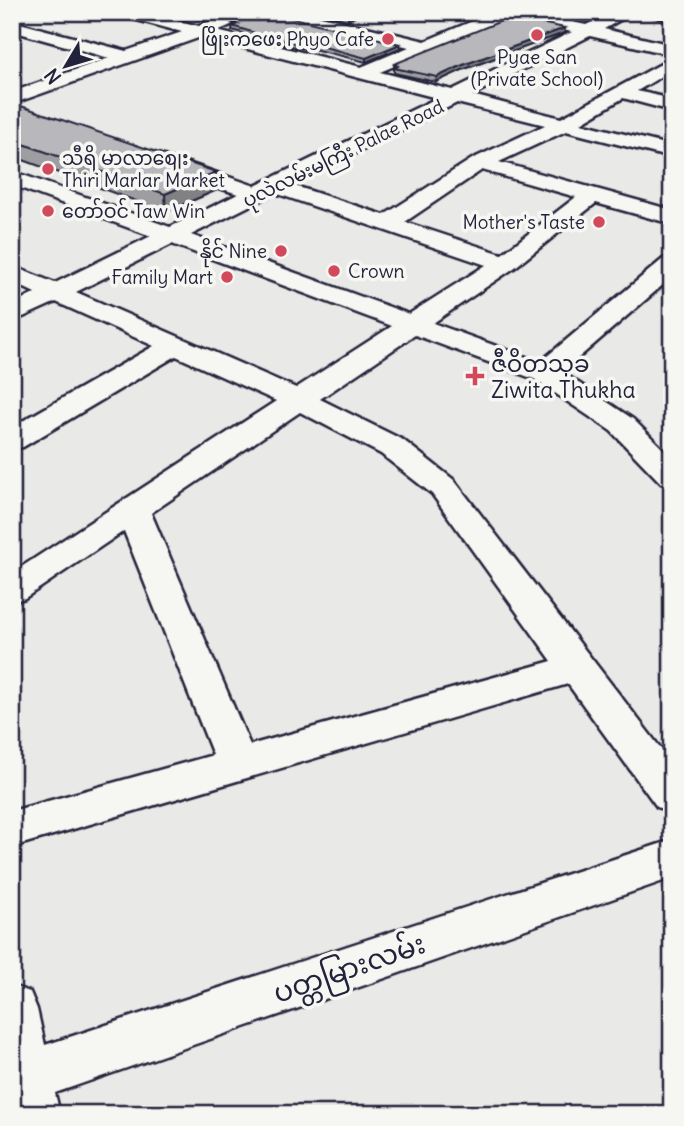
<svg xmlns="http://www.w3.org/2000/svg" width="684" height="1126" font-family="Delius,'Noto Sans Myanmar',sans-serif">
	<style>
		.lines { fill: none; stroke-linecap: round; stroke-linejoin: round }
		.minor-casing { stroke: #22223b; stroke-width: 5 }
		.minor { fill: #f6f6f2; fill-rule: evenodd }
		.wall { fill: #9e9ea2; stroke: #22223b; stroke-width: 2 }
		.shaded-wall { fill: #818184; stroke: #22223b; stroke-width: 2 }
		.building { fill: #b8b8bc; stroke: #22223b; stroke-width: 2 }
		.poi-dot { fill: #d1495b; stroke: #f6f6f2; stroke-width: 2.5 }
		.labels { text-anchor: middle; dominant-baseline: central; stroke-width: 7; stroke-linejoin: round; paint-order: stroke }
		.far-poi-label { font-size: 19px; fill: #22223b; stroke: #f6f6f2; text-anchor: end }
		.far-street-label { font-size: 19px; fill: #22223b; stroke: #f6f6f2 }
		.poi-label { font-size: 23px; fill: #22223b; stroke: #f6f6f2; text-anchor: start }
		.near-street-label { font-size: 28px; fill: #22223b; stroke: #f6f6f2 }
	</style>
	<rect width="100%" height="100%" fill="#e9e9e7"/>
	<filter id="ink" filterUnits="userSpaceOnUse"><feTurbulence type="fractalNoise" baseFrequency=".0143" numOctaves="2"/><feDisplacementMap in="SourceGraphic" scale="14" xChannelSelector="R" yChannelSelector="G"/><feConvolveMatrix kernelMatrix="1 2 1 2 8 2 1 2 1" color-interpolation-filters="sRGB"/></filter>
	<g filter="url(#ink)">
		<g class="lines">
			<g class="minor-casing">
				<path id="minor" d="M116 12H144L199 26 238 12H262L217 31 361 67 409 47 277 15 275 12H304L425 41 494 12H527L586 25 613 12H634L604 29 672 45V55L590 36 472 95 561 118 672 58V70L637 91 672 99V111L623 98 581 123 672 146V158L566 131 499 162 672 210V224L596 203 514 268 433 323 540 362 663 259 672 257V277L562 372 633 419 672 458V486L661 483 611 431 534 379 415 335 320 399 403 440 454 480 672 763V812L657 807 568 684 12 847V811L213 755 124 531 25 598 12 602V573L276 401 176 356 23 447 12 449V427L154 346 56 302 12 322V304L35 293 12 282V266L55 283 151 236 12 185V171L170 227 238 194 164 170 161 165 164 160H180L255 186 437 98 201 37 12 104V92L109 58 12 31V21L126 51 182 32 118 15ZM509 18 572 32 452 90 380 72ZM457 103 545 125 472 159 384 215 292 185ZM482 170 576 197 502 254 405 222ZM275 193 486 265 409 314 191 235ZM172 244 392 326 296 388 76 292ZM300 412 381 454 432 494 552 661 250 745 151 513Z
					M647 12H672V21L649 15Z
					M672 840V878L55 1093 60 1114H12V986L30 992 37 1009 45 1045Z"/>
			</g>
			<use href="#minor" class="minor"/>
		</g>
		<path class="wall" d="M164 12H230L204 21Z
			M316 12H365L348 20Z
			M540 12H574V15L568 18Z
			M276 14 400 48 366 62 313 49 310 50 276 43 232 30 233 23Z
			M564 33 462 70 436 82 394 73V64Z
			M12 103 217 190 166 212 12 156Z"/>
		<path class="shaded-wall" d="M218 12H230L204 21V17Z
			M356 12H365L348 20V16Z
			M572 12H574V15L568 18V14Z
			M565 28 564 33 462 70 436 82 437 77 463 65Z
			M400 44V48L366 62V58Z
			M216 172 217 190 166 212 165 194Z"/>
		<path class="building" d="M181 12H218L204 17Z
			M257 12H275L276 14 400 44 366 58 313 44 309 46 275 39 232 26 238 24 233 23Z
			M333 12H356L348 16Z
			M511 17 565 28 463 65 437 77 394 68 398 66 394 64Z
			M12 103 216 172 165 194 12 140Z"/>
	</g>
	<g class="poi-dot">
		<circle cx="537" cy="35" r="7"/>
		<circle cx="388" cy="39" r="7"/>
		<circle cx="48" cy="169" r="7"/>
		<circle cx="48" cy="211" r="7"/>
		<circle cx="599" cy="222" r="7"/>
		<circle cx="281" cy="251" r="7"/>
		<circle cx="334" cy="271" r="7"/>
		<circle cx="227" cy="277" r="7"/>
		<path d="M471.5 365.5h7v7h7v7h-7v7h-7v-7h-7v-7h7z"/>
	</g>
	<g class="labels">
		<g class="far-poi-label">
			<text x="374" y="39">ဖြိုးကဖေး Phyo Cafe</text>
			<text x="537" y="57" text-anchor="middle">Pyae San<tspan x="537" dy="22">(Private School)</tspan></text>
			<text x="62" y="158" text-anchor="start">သီရိ မာလာစျေး<tspan x="62" dy="22">Thiri Marlar Market</tspan></text>
			<text x="62" y="211" text-anchor="start">တော်ဝင် Taw Win</text>
			<text x="585" y="222">Mother's Taste</text>
			<text x="267" y="251">နိုင် Nine</text>
			<text x="348" y="271" text-anchor="start">Crown</text>
			<text x="213" y="277">Family Mart</text>
		</g>
		<g class="far-street-label">
			<text transform="translate(343 153) rotate(-26)">ပုလဲလမ်းမကြီး Palae Road</text>
		</g>
		<g class="poi-label">
			<text x="491" y="363">ဇီဝိတသုခ<tspan x="491" dy="26">Ziwita Thukha</tspan></text>
		</g>
		<g class="near-street-label">
			<text transform="translate(349 968) rotate(-19)">ပတ္တမြားလမ်း</text>
		</g>
	</g>
	<rect width="684" height="1126" fill="none" stroke="#f6f6f2" stroke-width="42"/>
	<rect x="21" y="21" width="642" height="1084" fill="none" stroke="#22223b" stroke-width="2.5" filter="url(#ink)"/>
	<g transform="translate(66 66) rotate(232)" stroke="#f6f6f2" stroke-width="5" paint-order="stroke">
	<path d="M0-5L12 26L0 18L-12 26Z" fill="#22223b"/>
	<text y="-10" font-size="19" font-weight="bold" text-anchor="middle" fill="#22223b">N</text>
	</g>
</svg>
